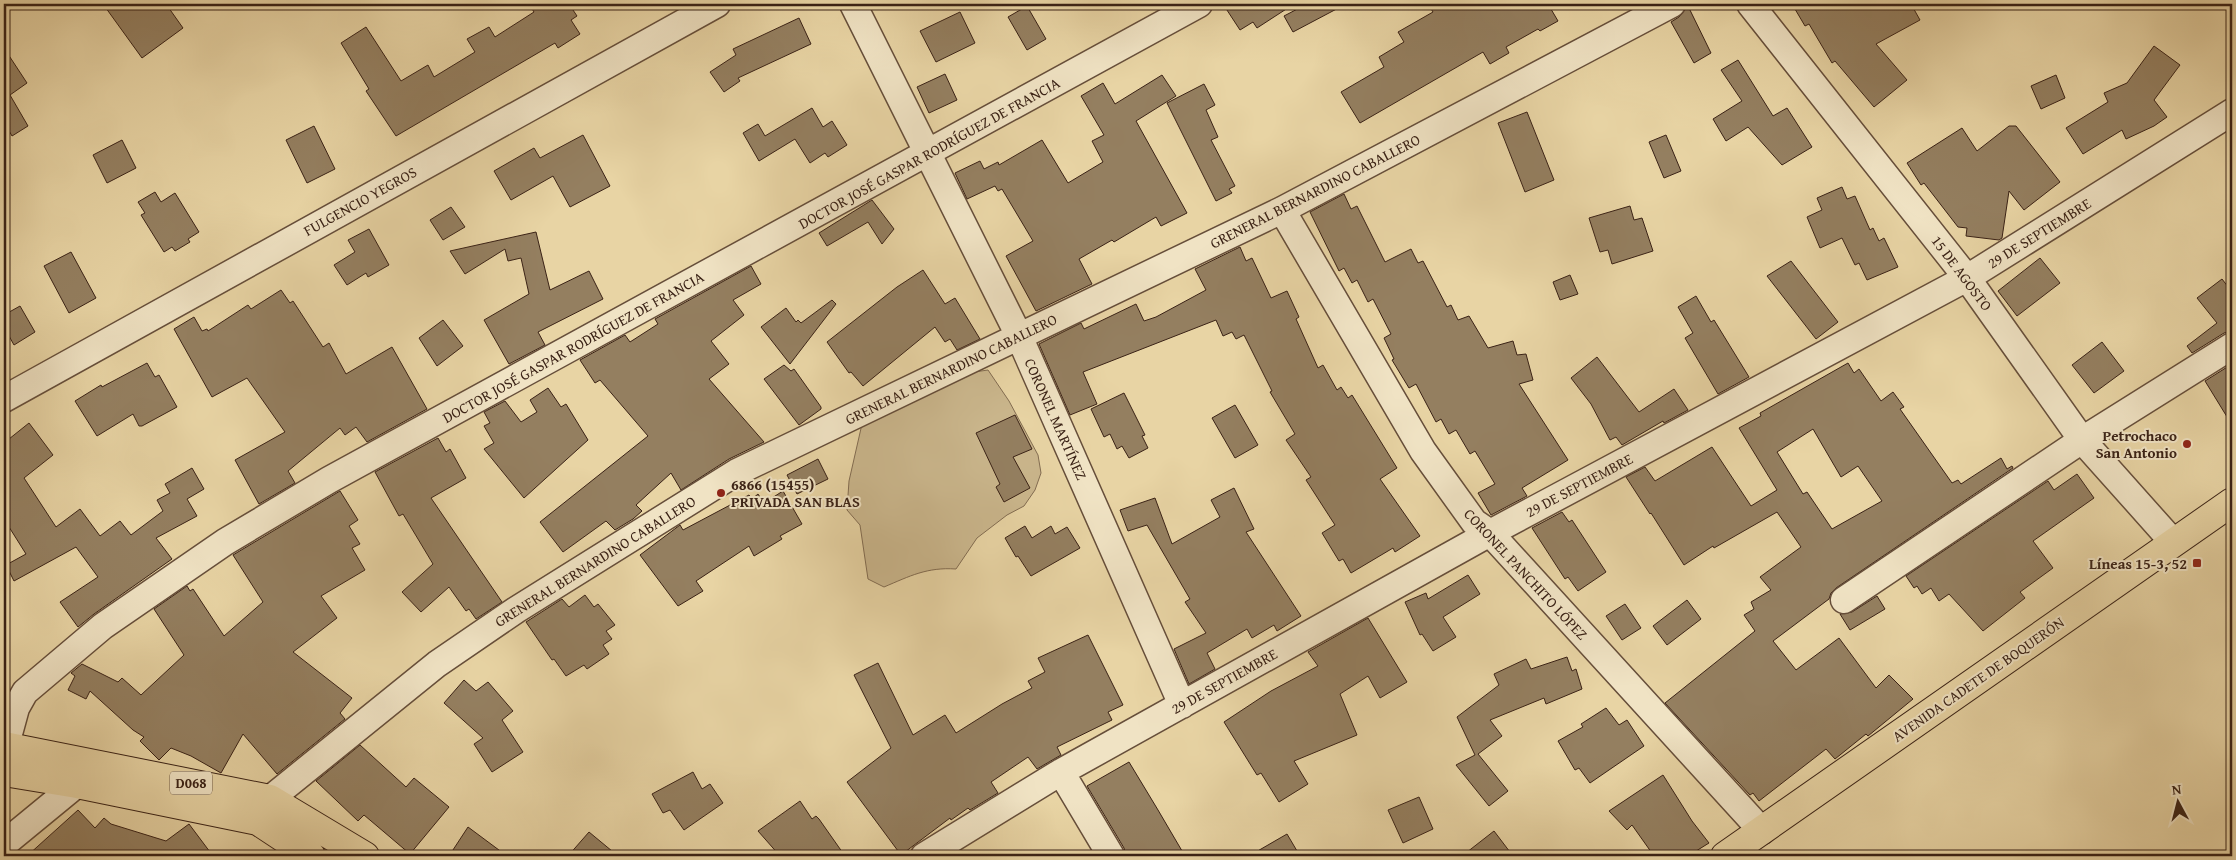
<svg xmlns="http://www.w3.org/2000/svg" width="2236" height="860" font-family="'Gentium Book Plus',serif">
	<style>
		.green { fill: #cab68c; stroke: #826c51 }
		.building { fill: #947f60; stroke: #3a2216; fill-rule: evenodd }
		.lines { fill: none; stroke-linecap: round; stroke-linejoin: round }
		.minor-casing { stroke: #664e3a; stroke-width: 29 }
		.major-casing { stroke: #3a2216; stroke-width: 30 }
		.minor { stroke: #f0e3c4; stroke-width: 26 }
		.major { stroke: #e8d4a4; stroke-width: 28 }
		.poi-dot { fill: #8f2418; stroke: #f0e3c4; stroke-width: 2 }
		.labels { text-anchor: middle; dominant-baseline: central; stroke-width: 4; stroke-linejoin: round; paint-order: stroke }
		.shield { fill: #f0e3c4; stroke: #715c4a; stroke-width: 1 }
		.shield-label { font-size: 14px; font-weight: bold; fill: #3a2216 }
		.street-label { font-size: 15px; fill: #3a2216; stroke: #f0e3c4 }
		.poi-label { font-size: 15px; font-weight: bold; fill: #3a2216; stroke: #f0e3c4; text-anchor: end }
	</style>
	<rect width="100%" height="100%" fill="#e8d4a4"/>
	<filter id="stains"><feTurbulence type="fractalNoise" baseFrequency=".004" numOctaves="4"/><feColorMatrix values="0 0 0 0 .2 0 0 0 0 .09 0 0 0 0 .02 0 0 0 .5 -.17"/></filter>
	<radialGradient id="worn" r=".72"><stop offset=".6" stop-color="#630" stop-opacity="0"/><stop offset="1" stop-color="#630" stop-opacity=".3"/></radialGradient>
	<path class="green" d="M988 370 1009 401 1038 455 1041 473 1035 490 1024 506 1007 515 977 538 956 569C927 567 910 576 884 587L868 579 860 525 847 510 849 481 862 424 926 379Z"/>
	<path class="building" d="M103 4H166L183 28 142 58Z
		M529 4H569L577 16 571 20 580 34 558 48 555 43 396 136 366 91 369 89 341 43 366 27 401 81 428 65 434 77 475 52 467 39 489 27 495 37 534 12Z
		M1223 4H1294L1257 28 1253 22 1240 30Z
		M1307 4H1346L1293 32 1284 16Z
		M1428 4H1548L1558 21 1540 31 1538 29 1506 47 1509 53 1490 64 1483 52 1360 123 1341 92 1384 67 1379 57 1404 42 1398 32 1433 12Z
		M1792 4H1911L1920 20 1876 44 1907 80 1874 107 1835 61 1832 63 1809 24 1805 26Z
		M1027 6 1046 39 1027 50 1008 17Z
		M1688 6 1711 53 1694 63 1671 22 1679 17Z
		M960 12 975 43 936 62 920 31Z
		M799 18 811 44 738 78 740 81 724 92 710 72 736 55 733 49Z
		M2154 46 2180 65 2154 100 2167 117 2154 126 2126 139 2122 130 2083 154 2066 128 2108 102 2104 93 2127 83Z
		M4 48 27 83 10 95 28 126 12 136 4 122Z
		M1738 60 1773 116 1787 108 1812 147 1782 165 1748 127 1726 141 1713 119 1742 101 1721 70Z
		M945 74 957 100 929 113 917 87Z
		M1162 75 1176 96 1136 121 1187 213 1161 226 1156 217 1114 242 1112 240 1079 259 1092 284 1036 311 1006 256 1033 241 1002 189 998 191 995 186 967 199 955 173 980 161 984 169 998 162 999 165 1042 140 1068 183 1103 162 1092 141 1104 135 1081 96 1103 83 1115 104Z
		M2056 75 2065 98 2041 109 2031 86Z
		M1204 84 1215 105 1206 110 1218 137 1211 140 1235 186 1229 189 1232 193 1216 201 1167 103Z
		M812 108 823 127 832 121 847 145 828 157 825 153 810 163 795 139 759 161 743 133 758 124 765 136Z
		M1527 112 1554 180 1525 192 1498 123Z
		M314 126 335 169 307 183 286 140Z
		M2009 126H2016L2060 182 2024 210 2009 191 2002 238 1999 240 1966 236 1967 228 1958 227 1924 183 1921 185 1907 163 1962 128 1977 151Z
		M583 135 610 186 570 207 553 176 511 200 494 171 534 148 540 158Z
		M1666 135 1681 171 1664 178 1649 142Z
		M122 140 136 168 107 183 93 155Z
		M1842 187 1847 199 1855 196 1870 230 1873 228 1879 241 1884 238 1898 267 1867 280 1859 263 1855 265 1842 238 1820 248 1807 217 1822 210 1817 198Z
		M155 192 161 202 175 193 199 232 188 239 190 242 175 251 172 247 164 252 141 215 145 213 138 202Z
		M1344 194 1351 209 1357 206 1385 262 1411 249 1418 263 1423 261 1447 307 1451 305 1458 320 1469 316 1488 348 1513 341 1517 355 1526 354 1533 380 1519 384 1568 460 1522 488 1527 496 1491 515 1478 493 1495 484 1475 451 1470 454 1456 430 1449 434 1441 419 1436 422 1416 384 1409 388 1392 360 1394 359 1384 338 1391 334 1373 299 1368 302 1357 280 1352 283 1344 268 1339 271 1310 212Z
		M872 200 894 229 882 244 868 222 827 246 819 233Z
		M1630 206 1634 220 1642 218 1653 251 1612 264 1608 250 1600 252 1589 218Z
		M451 207 465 227 443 240 430 220Z
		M369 229 389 265 368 277 366 273 347 285 334 265 355 252 348 240Z
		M536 232 550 290 589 271 603 299 538 332 545 345 509 364 484 320 529 294 521 258 508 261 505 249 465 274 450 251Z
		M1240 247 1246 261 1252 258 1271 298 1287 291 1299 317 1296 319 1318 368 1323 365 1337 390 1341 387 1348 398 1352 395 1397 468 1380 479 1420 536 1395 552 1393 548 1351 573 1343 559 1339 561 1322 533 1335 525 1306 480 1311 477 1286 440 1295 434 1270 392 1272 391 1244 335 1236 339 1232 332 1223 336 1216 320 1083 372 1097 404 1070 415 1039 344 1081 323 1084 329 1136 304 1144 321 1156 317 1206 290 1195 269Z
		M71 252 96 298 69 313 44 266Z
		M2040 258 2060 283 2017 316 1998 291Z
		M1791 261 1838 322 1816 339 1767 276Z
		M751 266 761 284 733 300 744 315 711 341 729 364 709 379 764 442 729 459 681 490 671 473 636 505 642 511 633 519 615 530 606 521 563 552 540 522 648 436 600 380 595 383 580 360 625 335 630 342 658 324 655 319Z
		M923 270 945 304 955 298 980 339 957 350 950 339 945 342 935 327 863 386 851 372 849 373 827 342 897 287Z
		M1570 275 1578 294 1560 300 1553 282Z
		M2222 279 2232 292V331L2224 333 2192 353 2187 346 2217 323 2197 298Z
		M281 290 290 303 293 301 323 347 329 343 346 374 392 347 427 409 367 442 356 427 345 435 340 428 288 471 295 483 259 504 235 460 285 432 247 378 212 397 174 329 194 317 202 331 207 329 208 331 248 305 251 309Z
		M1696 296 1711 322 1714 320 1749 377 1718 394 1685 338 1693 333 1678 307Z
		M832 300 836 304 790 364 761 327 786 308 796 322 798 320 801 323Z
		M20 306 35 332 14 345 4 327V315Z
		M443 320 463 346 437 366 419 338Z
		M2102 342 2124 371 2094 393 2072 365Z
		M1597 357 1639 412 1674 389 1688 410 1664 423 1663 421 1622 445 1616 437 1610 440 1591 404 1571 378Z
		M147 363 155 377 159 375 177 407 142 426H139L133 414 97 436 75 401 101 385 102 387Z
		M1848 363 1854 373 1859 369 1881 401 1893 392 1904 407 1900 409 1952 483 1958 480 1961 484 2001 458 2007 469 2012 466 2013 468 1836 588 1831 593 1829 599 1773 641 1796 670 1839 638 1876 688 1889 675 1913 699 1868 736 1866 734 1835 759 1826 749 1759 801 1753 793 1750 795 1665 703 1755 631 1744 615 1754 609 1751 602 1771 590 1760 577 1801 547 1777 512 1714 548 1713 546 1684 565 1651 513 1650 514 1626 477 1645 467 1655 481 1712 447 1751 506 1777 490 1739 428 1761 416 1760 413ZM1813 429 1841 477 1858 466 1882 501 1832 529 1807 492 1803 494 1777 452Z
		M2232 364V425L2205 381Z
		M784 365 791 371 794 369 821 407V409L799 425 764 379Z
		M548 388 561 407 566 404 588 440 524 498 484 449 494 443 484 426 490 423 484 412 505 401 521 422 537 412 530 400Z
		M1124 393 1145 435 1142 436 1148 448 1129 458 1122 446 1117 449 1110 434 1104 437 1091 409Z
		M1235 405 1258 445 1235 458 1212 418Z
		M1015 415 1032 449 1013 457 1030 488 1004 502 996 487 1000 484 976 433Z
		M29 423 53 455 24 478 56 527 80 509 100 536 120 521 131 535 163 511 157 500 170 493 165 484 192 468 204 489 187 499 197 516 156 538 172 559 94 614 78 627 60 602 98 577 76 547 14 581 6 565 26 554 4 519V443Z
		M438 438 446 452 450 449 466 478 431 498 502 602 476 619 469 609 466 611 449 587 421 612 402 592 433 564 403 514 399 516 375 472Z
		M818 459 828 479 797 494 787 475Z
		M2077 474 2094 498 2033 541 2053 568 2020 592 2025 598 1983 631 1949 594 1939 601 1931 588 1922 594 1917 586 1914 588 1906 576 2048 481 2054 490Z
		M1234 488 1254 529 1246 532 1301 616 1277 631 1274 625 1252 638 1247 629 1207 653 1215 669 1189 684 1174 649 1206 633 1185 602 1190 599 1147 525 1128 531 1120 510 1155 498 1172 544 1220 517 1211 500Z
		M340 491 358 520 349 526 360 544 352 548 365 570 321 596 337 618 293 652 352 698 340 713 345 719 277 774 243 734 221 773 191 756 171 748 159 760 140 741 144 737 133 730 90 691 86 699 68 690 75 676 71 673 82 664 118 682 122 678 141 695 184 655 154 609 187 586 190 591 193 589 224 636 263 602 233 555Z
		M783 491 802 524 780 536 782 539 754 556 749 546 696 581 703 591 678 606 640 555 680 525 683 530 749 495 752 499 758 494 764 503Z
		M1562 512 1569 522 1572 520 1606 572 1578 591 1568 577 1565 579 1532 528Z
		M1025 526 1032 538 1051 526 1055 534 1067 527 1080 548 1031 576 1018 556 1016 557 1005 538Z
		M1468 575 1480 594 1443 617 1456 637 1433 651 1422 634 1420 635 1405 602 1426 593 1428 599Z
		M585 595 594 607 598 604 615 625 606 631 612 639 603 645 609 654 587 669 584 665 566 676 554 659 552 660 526 622 562 599 569 607Z
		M1877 596 1885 609 1850 630 1840 614 1852 612Z
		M1687 600 1701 619 1667 645 1653 626Z
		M1625 604 1641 628 1622 640 1606 616Z
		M1368 618 1407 682 1380 698 1368 676 1340 694 1357 735 1294 761 1308 784 1279 802 1261 773 1257 775 1224 722 1271 691 1318 666 1308 652Z
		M1088 635 1123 705 1108 712 1112 720 1057 747 1061 755 1037 769 1028 757 991 782 998 793 970 810 968 808 951 820 950 818 901 855 847 782 891 748 854 675 878 663 913 735 945 715 956 733 1002 704 1032 688 1028 681 1045 672 1038 658Z
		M1567 657 1572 671 1576 669 1582 689 1546 704 1544 698 1490 720 1502 736 1478 754 1508 791 1489 806 1456 765 1475 755 1457 717 1499 685 1494 674 1526 659 1531 669Z
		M464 680 476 691 488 682 513 711 502 720 523 752 492 772 474 744 483 738 444 703Z
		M1606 708 1619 725 1627 720 1644 746 1590 783 1579 768 1575 770 1558 741 1583 727 1581 724Z
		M360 745 406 787 414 778 449 807 410 854 364 815 358 821 316 781Z
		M1129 762 1158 810 1185 856H1126L1124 848 1087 786Z
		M693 772 702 789 710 784 723 803 684 830 670 810 663 813 652 794Z
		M1663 775 1692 821 1709 843 1688 856H1654L1632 825 1627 830 1609 811Z
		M1419 797 1433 829 1403 843 1388 810Z
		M800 801 812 819 816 816 819 819 845 856H780L758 831Z
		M78 810 95 828 104 818 111 824 166 841 189 824 213 856H27Z
		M468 827 507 856H449Z
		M1494 831 1513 856H1462Z
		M589 832 618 856H568Z
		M1287 834 1300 856H1249Z"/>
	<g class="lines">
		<g class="minor-casing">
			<path id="minor" d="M853 4 1019 336 1182 705
				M1750 4 1967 278 2082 440 2173 542
				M1282 210 1423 451 1474 522 1490 533 1762 831
				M4 399 717 4
				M1844 600 2082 440 2232 346
				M4 752 16 708 25 692 103 626 225 542 329 480 1199 4
				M1061 772 1111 856
				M270 799 437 664 516 610 737 472 1282 210 1672 4
				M4 844 77 784
				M924 856 1061 772 1490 533 1967 278 2232 112"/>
		</g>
		<g class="major-casing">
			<path id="major" d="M4 746 270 799 365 856
				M4 772 77 784 258 821 311 856
				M1725 856 2232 502"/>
		</g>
		<use href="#minor" class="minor"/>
		<use href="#major" class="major"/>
	</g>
	<g class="poi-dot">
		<circle cx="2187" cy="444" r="5"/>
		<circle cx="721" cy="493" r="5"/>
		<rect x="2192" y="558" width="10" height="10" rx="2.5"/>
	</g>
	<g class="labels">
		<rect class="shield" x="170" y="771.5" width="42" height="23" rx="4"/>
		<g class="shield-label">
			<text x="191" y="783">D068</text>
		</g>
		<g class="street-label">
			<text transform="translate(929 153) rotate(-29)">DOCTOR JOSÉ GASPAR RODRÍGUEZ DE FRANCIA</text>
			<text transform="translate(1315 191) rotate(-27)">GRENERAL BERNARDINO CABALLERO</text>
			<text transform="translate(360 201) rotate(-29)">FULGENCIO YEGROS</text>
			<text transform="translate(2039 233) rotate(-32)">29 DE SEPTIEMBRE</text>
			<text transform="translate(1962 273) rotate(53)">15 DE AGOSTO</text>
			<text transform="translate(573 347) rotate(-29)">DOCTOR JOSÉ GASPAR RODRÍGUEZ DE FRANCIA</text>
			<text transform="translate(951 369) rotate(-26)">GRENERAL BERNARDINO CABALLERO</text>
			<text transform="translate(1056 419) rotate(66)">CORONEL MARTÍNEZ</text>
			<text transform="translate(1579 485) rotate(-28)">29 DE SEPTIEMBRE</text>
			<text transform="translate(595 561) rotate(-32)">GRENERAL BERNARDINO CABALLERO</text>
			<text transform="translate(1526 574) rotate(47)">CORONEL PANCHITO LÓPEZ</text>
			<text transform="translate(1978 679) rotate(-35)">AVENIDA CADETE DE BOQUERÓN</text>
			<text transform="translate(1224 681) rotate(-29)">29 DE SEPTIEMBRE</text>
		</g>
		<g class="poi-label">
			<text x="2177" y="435">Petrochaco<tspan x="2177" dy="17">San Antonio</tspan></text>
			<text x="731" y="484" text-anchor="start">6866 (15455)<tspan x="731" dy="17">PRIVADA SAN BLAS</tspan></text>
			<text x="2187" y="563">Líneas 15-3, 52</text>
		</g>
	</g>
	<rect width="2236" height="860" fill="none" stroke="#e8d4a4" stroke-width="20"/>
	<rect x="5" y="5" width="2226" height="850" fill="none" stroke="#3a2216" stroke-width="2.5"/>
	<rect x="10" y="10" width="2216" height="840" fill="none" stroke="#3a2216"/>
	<g transform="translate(2178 802) rotate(353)" stroke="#f0e3c4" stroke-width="4" paint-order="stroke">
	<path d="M0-4L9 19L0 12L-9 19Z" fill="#3a2216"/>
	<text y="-8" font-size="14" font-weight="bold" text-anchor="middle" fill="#3a2216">N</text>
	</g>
	<rect width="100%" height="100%" filter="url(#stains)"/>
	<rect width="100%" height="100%" fill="url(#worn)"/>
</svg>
